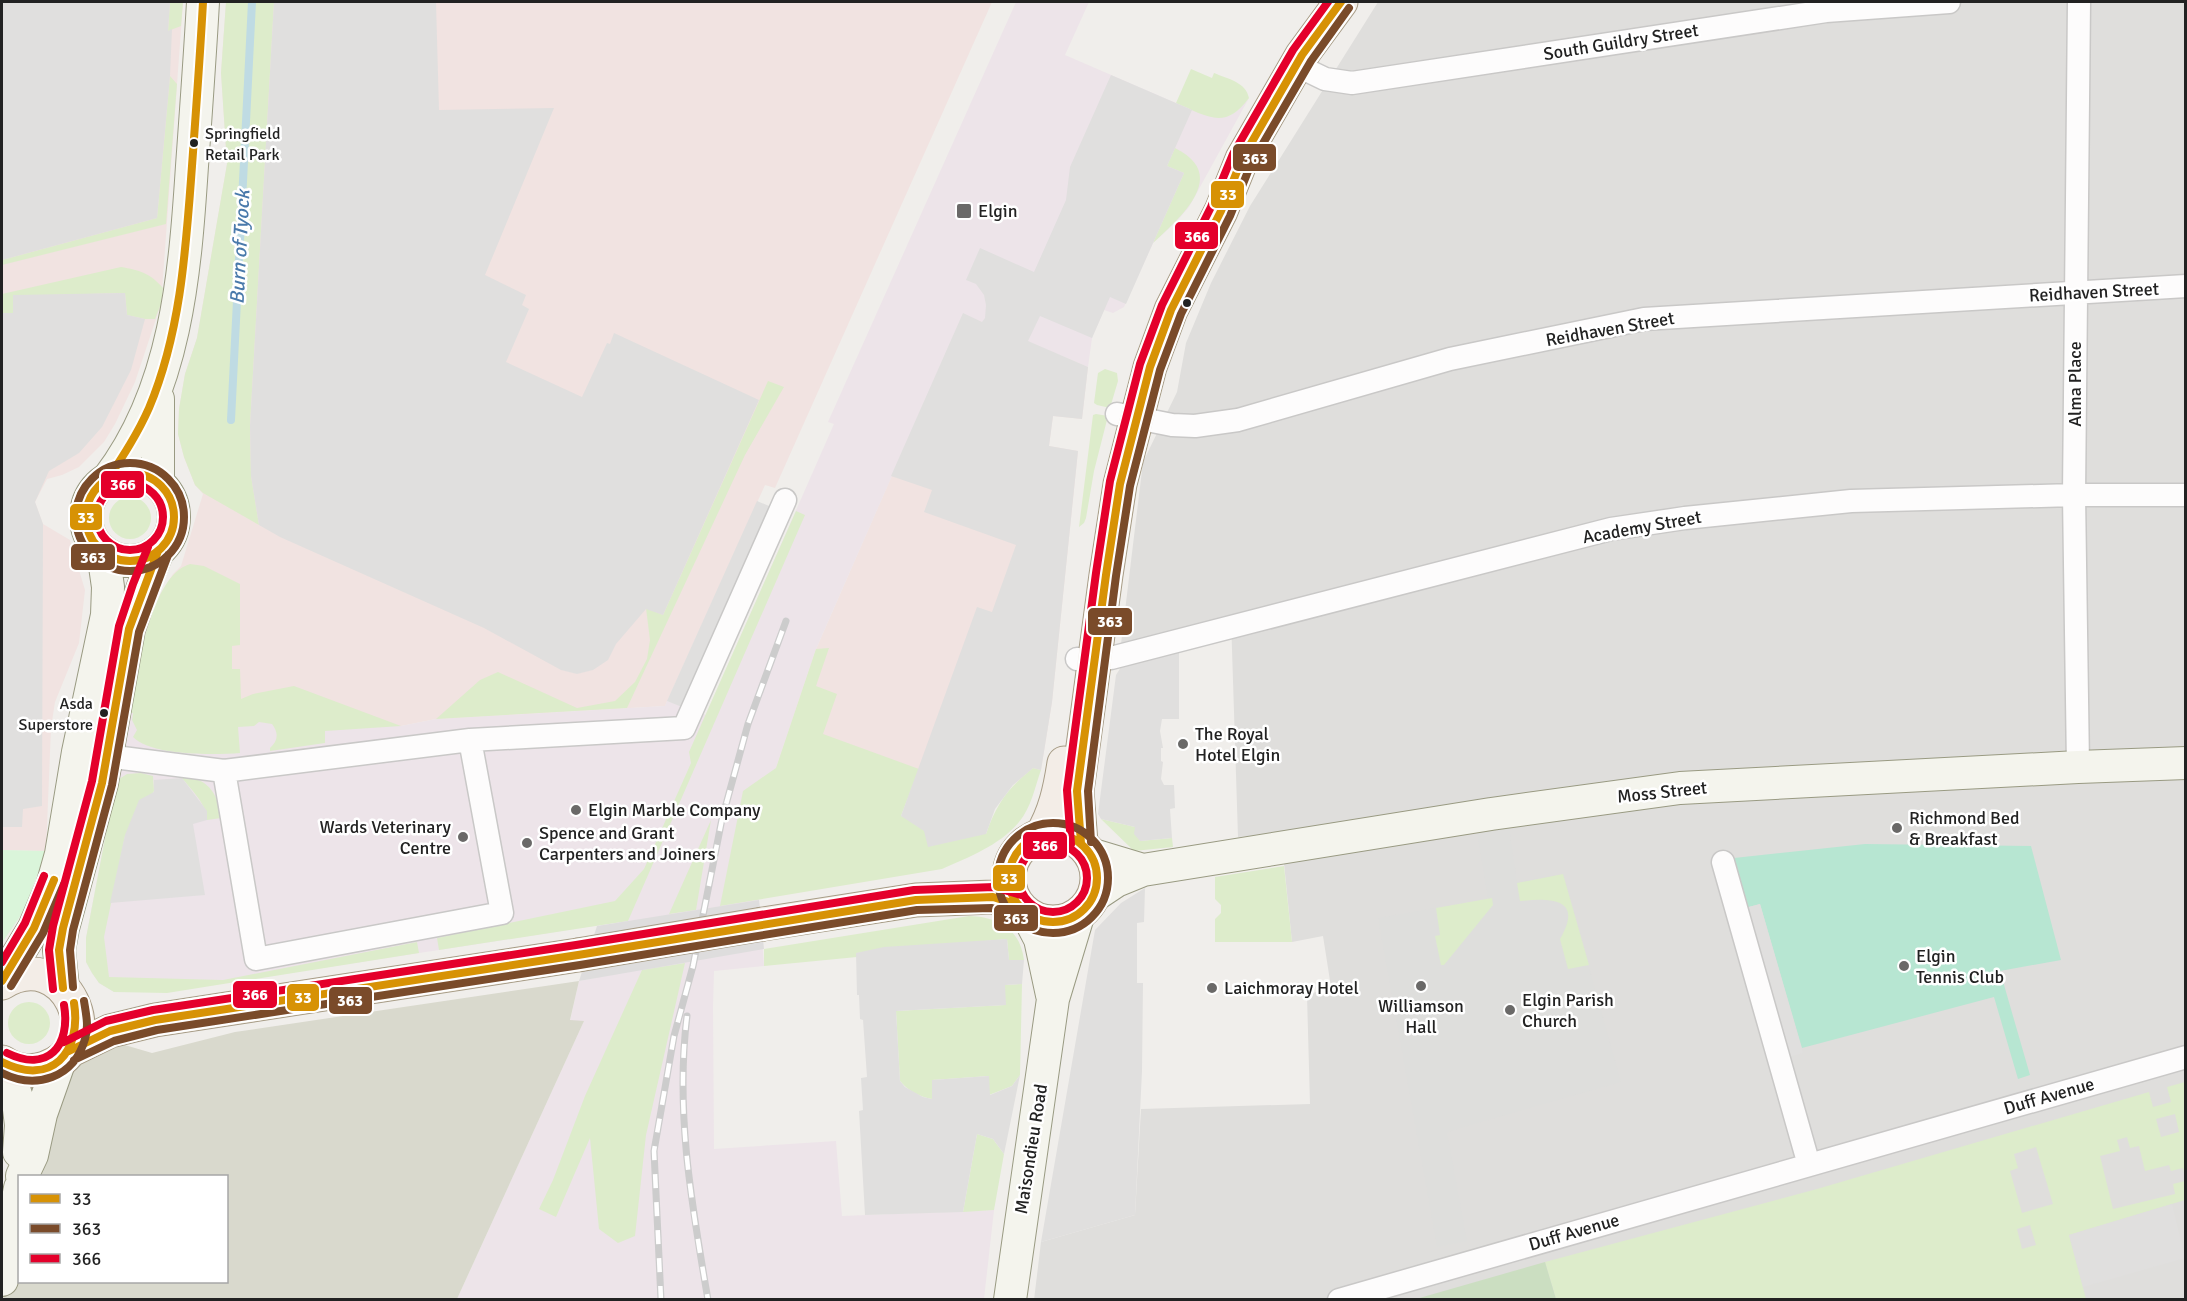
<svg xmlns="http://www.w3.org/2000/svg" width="2187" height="1301" font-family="Signika,sans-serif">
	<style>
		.residential { fill: #dfdedc }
		.commercial { fill: #f1e3e1 }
		.industrial { fill: #ede4e9 }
		.religious { fill: #dededc }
		.construction { fill: #d9d9cd }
		.grass { fill: #ddeccb; fill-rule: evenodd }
		.forest { fill: #cbdec1 }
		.park { fill: #daf5da }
		.pitch { fill: #b7e6d2 }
		.parking { fill: #e0dfde }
		.pier { fill: #dedddd }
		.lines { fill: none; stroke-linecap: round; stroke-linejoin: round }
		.stream { stroke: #bfdbe3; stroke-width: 8 }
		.street-casing { stroke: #c9c8c7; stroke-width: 25 }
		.secondary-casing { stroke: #999a82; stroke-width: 34 }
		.primary-casing { stroke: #a79c86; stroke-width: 35 }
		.street { stroke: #fdfcfc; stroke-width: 22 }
		.secondary { stroke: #f4f4ed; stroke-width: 32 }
		.primary { stroke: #f3ede7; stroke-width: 33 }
		.rail-casing { stroke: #ccc; stroke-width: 7 }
		.rail { stroke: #fff; stroke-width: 4.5; stroke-dasharray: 14; stroke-linecap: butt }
		.primary-bridge-casing { stroke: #a79c86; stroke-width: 35; stroke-linecap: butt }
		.primary-bridge { stroke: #f3ede7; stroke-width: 33 }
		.bus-1-casing { stroke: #fff; stroke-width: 12 }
		.bus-2-casing { stroke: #fff; stroke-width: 12 }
		.bus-3-casing { stroke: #fff; stroke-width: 12 }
		.bus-1 { stroke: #d79205; stroke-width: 8 }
		.bus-2 { stroke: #7a4b2a; stroke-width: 8 }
		.bus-3 { stroke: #e4002b; stroke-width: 8 }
		.bus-dot { fill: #222; stroke: #fff; stroke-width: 2 }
		.poi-dot { fill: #6a6968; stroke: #fff; stroke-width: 2 }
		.labels { text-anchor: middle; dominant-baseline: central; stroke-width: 5; stroke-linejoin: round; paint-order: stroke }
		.bus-label { font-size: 16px; fill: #222; stroke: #fff; text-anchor: start }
		.street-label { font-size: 18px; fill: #222; stroke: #fff }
		.poi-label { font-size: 18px; fill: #222; stroke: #fff; text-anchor: start }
		.water-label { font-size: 20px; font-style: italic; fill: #4a7aab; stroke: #fff }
		.line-badge { stroke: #fff; stroke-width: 2 }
		.badge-label { font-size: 16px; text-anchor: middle; font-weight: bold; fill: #fff }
	</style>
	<rect width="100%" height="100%" fill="#f0eeeb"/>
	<path class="residential" d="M1378 2H2185V1299L1034 1300 1041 1242 1135 1215 1141 1109 1310 1104 1307 995 1331 987 1323 936 1292 942 1281 834 1238 837 1231 618 1121 644 1143 462 1177 392 1186 343 1211 283 1250 206Z"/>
	<path class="commercial" d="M2 2H183L161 304 135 382 115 424 104 442 79 467 62 475 47 479 35 502 43 524 70 540 85 590 79 643 55 702 51 728 46 851 2 850Z
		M226 2H992L775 488 765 485 665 706 436 719 401 726 129 713 150 618 161 593 173 574 181 566 203 494 195 485 184 457 178 434 179 409 185 374 197 338 227 164 221 73Z
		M963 313 1088 367 1082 419 1053 416 1049 446 1078 451 1052 702 1041 770 1033 768 1013 785 776 768 816 649Z"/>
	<path class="industrial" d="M1016 2H1089L1065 55 1176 103 1229 116 1238 110 1249 98 1189 207 1176 222 1153 243 1124 307 1113 313 1104 310 1092 338 1088 367 963 314 816 649 776 768 759 900 764 966 714 971 713 1007 714 1149 836 1141 842 1216 994 1210 984 1299H457L584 1021H570L579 981 595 978 619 922 219 984 114 992 99 983 92 973 86 962V938L129 713 261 698 401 726 436 719 665 706 667 701 706 715 834 424 828 422Z"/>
	<path class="religious" d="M1509 827 1517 882 1563 874 1621 1082 1447 1132 1467 1241 1437 1247 1378 918 1488 899 1477 832Z"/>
	<path class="construction" d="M579 981 570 1020 584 1021 457 1299 2 1300V1280L19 1188 20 1282H226V1176H22L30 1071 77 1031 152 1053 235 1032Z"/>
	<path class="grass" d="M170 2H183L181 26 168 31Z
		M226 2H274L250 426 251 476 259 525 203 493 195 485 184 457 178 434 179 409 185 374 197 338 227 164 221 73Z
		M1191 69 1212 78 1214 73C1228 79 1246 82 1249 98 1225 131 1207 116 1176 103Z
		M170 76 177 84 166 224 2 265V260L157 218Z
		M1175 148C1230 175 1181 217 1153 243L1184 173 1167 166Z
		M121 267C139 270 150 273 163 288L161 304 155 319H145L127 315 125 293 13 296V313H2V294Z
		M1105 369 1117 373 1118 381 1110 408 1097 405 1094 403 1098 373Z
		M768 381 784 387 745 455 627 708 436 719 480 680 498 672 577 708 615 701 635 682 647 659 650 640 646 608 663 615Z
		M1096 414 1108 416 1094 471 1086 518 1084 523 1079 527 1093 415Z
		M109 518a21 21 0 1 1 42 0a21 21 0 1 1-42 0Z
		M796 511 805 515 628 921 439 950 437 938 615 901 644 869 691 763 689 752Z
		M190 564 204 566 240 584V645L232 646V669H240L241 699 253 694 294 686 401 726 325 731V743L270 751V748C278 741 279 733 272 724L259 722 254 726 238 727 240 753C213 755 152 756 133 737L137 730 132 720 133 713H129C137 676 149 576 190 564Z
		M829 648 816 686 837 694 823 734 919 769 901 816 986 834C997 803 1008 788 1033 768L1041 770C1035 787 1031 808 1019 822 1000 845 969 857 942 869L720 906 743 791 776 768 816 649Z
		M141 773 153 776 154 791 125 836 104 937 109 977 223 980 417 942 419 953 167 993 114 992 99 983 92 973 86 962V938L116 781 127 774Z
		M182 778C208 776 219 796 221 818L207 820C206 803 192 791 182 778Z
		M1101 819 1135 827 1140 841 1172 838 1173 847 1134 851Z
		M711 820 696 910 669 914Z
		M1284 866 1292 942H1215V919L1221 913V905L1215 899V877Z
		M1563 874 1589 965 1568 969 1560 939C1584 898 1551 898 1520 901L1517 883Z
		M1492 898 1493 905 1444 965H1441L1435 936 1440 935 1436 908Z
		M969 916C999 917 1020 929 1024 960H1009L1007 939 857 953V957L764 966V949Z
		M685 963 646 1135 635 1236 618 1243 599 1229 590 1138 556 1217 539 1209 553 1180 585 1096 642 970Z
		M1022 984 1020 1075 1012 1086 989 1095V1076L932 1080V1099C920 1097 908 1091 900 1081L896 1011 1005 1005V985Z
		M8 1023a21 21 0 1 1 42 0a21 21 0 1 1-42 0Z
		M2185 1082V1177L2183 1168 2171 1171 2169 1165 2145 1171 2139 1146 2130 1148 2127 1137 2117 1140 2120 1151 2100 1156 2113 1209 2175 1194 2173 1184 2185 1181V1200L2069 1235 2086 1299H1556L1545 1262 1817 1189 2149 1092 2153 1107 2171 1102 2167 1087ZM2175 1114 2179 1132 2161 1137 2156 1119ZM2036 1147 2053 1204 2022 1213 2010 1171 2018 1168 2014 1154ZM2030 1225 2036 1245 2022 1249 2017 1229Z
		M977 1134 993 1139 1004 1154 994 1210 963 1212Z"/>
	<path class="forest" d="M1545 1262 1556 1299H1416Z"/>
	<path class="park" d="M2 850 46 851 25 909 2 943Z"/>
	<path class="pitch" d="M1865 844 2031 846 2061 960 2000 971 2030 1075 2018 1079 1994 997 1802 1048 1760 904 1745 908 1734 858Z"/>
	<path class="parking" d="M2 2H170L168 31 172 29 170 76 157 218 2 260Z
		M274 2H436L439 110 554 108 485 275 526 295 522 305 529 309 506 362 582 397 607 343 610 344 614 333 759 400 663 615 646 609 616 644 608 660 593 670 577 674 561 670 484 628 280 537 259 525 251 476 250 426Z
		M1111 75 1192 110 1167 166 1184 173 1126 304 1110 297 1092 338 1040 316 1028 341 1088 367 1082 419 1053 416 1049 446 1078 451 1052 702 1041 770 1033 768 1013 785 995 809 986 834 928 847 924 831 901 816 977 607 992 612 1016 545 924 512 932 490 891 476 963 313 982 322 985 318 986 305 984 295 976 284 966 280 980 248 1034 272 1066 200 1070 167Z
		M125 293 127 315 145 319 131 370 102 427 79 453 49 471 35 502 43 524 42 806 23 809 22 827H2V313H13V295Z
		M757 501 781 511 692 711 667 701Z
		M1179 651V719H1162L1160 731 1163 748H1161V761L1163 762 1161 779 1164 785H1174L1175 808 1170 809 1172 838 1140 841 1134 834 1135 827 1101 819 1098 814 1116 675 1121 667Z
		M182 778 207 811V820L193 824 205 895 110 903 125 835 139 800 154 792V780Z
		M1145 888 1144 922 1137 923V983H1143L1142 1071 1135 1215 1041 1242 1095 930 1121 903Z
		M1760 904 1803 1053 1788 1057 1745 908Z
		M1007 939 1009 960H1024L1022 984 1005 985 1006 1005 896 1011 900 1081 905 1087 923 1097 932 1099V1080L989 1076 990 1095 1012 1086 1020 1075 1004 1154 993 1139 977 1134 963 1212 865 1215 859 1111 863 1110 861 1078 867 1077 863 1020 860 1019 859 995H857L856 953 884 947Z
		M2172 1204 2185 1258 2083 1287 2069 1235Z"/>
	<path class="pier" d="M759 900 764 949 579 981 597 926Z"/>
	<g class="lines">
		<path class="stream" d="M231 420 252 2"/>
		<g class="street-casing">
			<path id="street" d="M1296 65 1325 79 1352 83 1826 11 1949 2
				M1117 414 1172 425 1195 426 1238 420 1450 359 1644 319 2186 286
				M1077 659 1094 661 1111 658 1611 529 1685 518 1851 501 2074 495H2186
				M91 754 224 771 470 740 684 728 785 500
				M2078 767 2074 495 2079 2
				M224 771 256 959 502 913 470 740
				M1723 862 1809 1165
				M1339 1300 2186 1057"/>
		</g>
		<g class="secondary-casing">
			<path id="secondary" d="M86 517a44 44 0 1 1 88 0a44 44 0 1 1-88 0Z
				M108 479C176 390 185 274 192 166 196 111 200 56 203 2
				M158 483V399
				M1090 854 1143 870
				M1095 895 1116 881 1143 870 1491 814 1680 788 2078 767 2186 763
				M1027 914 1040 939 1052 995
				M2 981 34 928 52 886 61 854 78 752 107 615 108 587 103 552
				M63 988 59 950 63 928 102 783 129 629 143 587 158 551
				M6 1065 18 1101 21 1125 19 1152
				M22 1176 32 1155 41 1114 60 1060
				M2 1280 20 1188
				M1010 1300 1053 999 1078 916"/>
		</g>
		<g class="primary-casing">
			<path id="primary" d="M1009 878a44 44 0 1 1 88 0a44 44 0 1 1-88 0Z
				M1041 836C1055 813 1060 789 1064 763
				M1081 843 1077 791 1106 575 1120 484 1150 367 1171 310 1221 211 1242 159 1302 55 1341 2
				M763 924 916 900 993 897 1018 905
				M2 983C65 943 112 1045 45 1068 30 1073 15 1071 2 1062
				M69 1051 110 1031 155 1020 578 955"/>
		</g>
		<use href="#street" class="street"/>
		<use href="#secondary" class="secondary"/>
		<use href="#primary" class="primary"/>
		<g class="rail-casing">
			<path id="rail" d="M687 1016C675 1112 692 1206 708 1300
				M661 1300 654 1151 674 1036 693 966 722 819 748 724 786 621"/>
		</g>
		<use href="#rail" class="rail"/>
		<g class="primary-bridge-casing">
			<path id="primary-bridge" d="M578 955 763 924"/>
		</g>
		<use href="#primary-bridge" class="primary-bridge"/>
		<g class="bus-1-casing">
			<path id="bus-1" d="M86 517a44 44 0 1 1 88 0a44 44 0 1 1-88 0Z
				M108 479C123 456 138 433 149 408 181 332 186 247 192 166 196 111 200 57 203 2
				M1009 878a44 44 0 1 1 88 0a44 44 0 1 1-88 0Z
				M1081 843 1077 791 1106 575 1120 484 1150 367 1171 310 1221 211 1242 159 1302 55 1341 2
				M2 981 34 928 54 880
				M63 988 59 950 63 928 102 783 129 629 158 551
				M69 1051 110 1031 155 1020 578 955 916 900 993 897 1018 905
				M2 1062C51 1087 82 1053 74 1003"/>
		</g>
		<g class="bus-2-casing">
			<path id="bus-2" d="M76 517a54 54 0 1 1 108 0a54 54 0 1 1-108 0Z
				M998 878a55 55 0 1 1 110 0a55 55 0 1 1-110 0Z
				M1091 842 1088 791 1116 576 1130 486 1160 370 1181 314 1230 216 1251 164 1311 61 1349 8
				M11 986 43 933 64 884
				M73 987 70 950 73 930 112 785 139 632 168 555
				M74 1060 114 1041 157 1030 580 965 917 910 992 908 1015 915
				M2 1073C36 1090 74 1078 85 1039 89 1026 86 1014 84 1001"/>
		</g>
		<g class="bus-3-casing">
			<path id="bus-3" d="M97 517a33 33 0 1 1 66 0a33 33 0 1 1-66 0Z
				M1071 844 1067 790 1096 573 1110 481 1140 364 1162 305 1211 207 1233 154 1293 50 1328 2
				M1019 878a34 34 0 1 1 68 0a34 34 0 1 1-68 0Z
				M2 962 25 923 44 876
				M53 989 49 950 53 926 92 781 119 626 133 584 148 547
				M64 1042 106 1021 153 1010 576 945 914 890 994 887 1021 895
				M7 1053C48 1073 71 1046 64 1005"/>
		</g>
		<use href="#bus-1" class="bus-1"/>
		<use href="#bus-2" class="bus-2"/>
		<use href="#bus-3" class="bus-3"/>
	</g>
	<g class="bus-dot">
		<circle cx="194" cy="143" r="5"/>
		<circle cx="1187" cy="303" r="5"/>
		<circle cx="104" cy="713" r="5"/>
	</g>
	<g class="poi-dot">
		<rect x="956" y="203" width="16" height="16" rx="3"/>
		<circle cx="1183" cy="744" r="6"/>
		<circle cx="576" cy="810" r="6"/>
		<circle cx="1897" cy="828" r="6"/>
		<circle cx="463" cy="837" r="6"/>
		<circle cx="527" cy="843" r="6"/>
		<circle cx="1904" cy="966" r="6"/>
		<circle cx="1421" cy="986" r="6"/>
		<circle cx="1212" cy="988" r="6"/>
		<circle cx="1510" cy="1010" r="6"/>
	</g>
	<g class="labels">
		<g class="bus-label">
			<text x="205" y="134">Springfield<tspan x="205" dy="21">Retail Park</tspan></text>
			<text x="93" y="704" text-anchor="end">Asda<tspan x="93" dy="21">Superstore</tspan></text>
		</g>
		<g class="street-label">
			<text transform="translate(1621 42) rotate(-9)">South Guildry Street</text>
			<text transform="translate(2094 292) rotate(-3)">Reidhaven Street</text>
			<text transform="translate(1610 329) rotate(-10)">Reidhaven Street</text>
			<text transform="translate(2075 384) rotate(-90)">Alma Place</text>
			<text transform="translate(1642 527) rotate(-10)">Academy Street</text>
			<text transform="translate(1662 792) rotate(-6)">Moss Street</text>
			<text transform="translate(2049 1096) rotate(-16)">Duff Avenue</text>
			<text transform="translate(1031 1149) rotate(-81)">Maisondieu Road</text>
			<text transform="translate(1574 1232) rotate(-16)">Duff Avenue</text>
		</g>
		<g class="poi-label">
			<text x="978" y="211">Elgin</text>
			<text x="1195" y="734">The Royal<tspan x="1195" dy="21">Hotel Elgin</tspan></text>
			<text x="588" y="810">Elgin Marble Company</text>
			<text x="1909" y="818">Richmond Bed<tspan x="1909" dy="21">&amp; Breakfast</tspan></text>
			<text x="451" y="827" text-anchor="end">Wards Veterinary<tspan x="451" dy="21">Centre</tspan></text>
			<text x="539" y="833">Spence and Grant<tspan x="539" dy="21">Carpenters and Joiners</tspan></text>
			<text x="1916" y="956">Elgin<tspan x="1916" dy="21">Tennis Club</tspan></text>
			<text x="1224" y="988">Laichmoray Hotel</text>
			<text x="1522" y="1000">Elgin Parish<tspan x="1522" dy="21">Church</tspan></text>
			<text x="1421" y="1006" text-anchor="middle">Williamson<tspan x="1421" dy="21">Hall</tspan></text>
		</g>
		<g class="water-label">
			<text transform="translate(240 247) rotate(-87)">Burn of Tyock</text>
		</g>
	</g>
	<g class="line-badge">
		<rect x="1232" y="143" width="45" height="29" rx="6" fill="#7a4b2a"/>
		<rect x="1210" y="180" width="35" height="29" rx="6" fill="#d79205"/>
		<rect x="1174" y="221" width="45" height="29" rx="6" fill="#e4002b"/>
		<rect x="100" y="470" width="45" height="29" rx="6" fill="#e4002b"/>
		<rect x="69" y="503" width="34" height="28" rx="6" fill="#d79205"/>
		<rect x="70" y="543" width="46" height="28" rx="6" fill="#7a4b2a"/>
		<rect x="1087" y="607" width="46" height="29" rx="6" fill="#7a4b2a"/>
		<rect x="1022" y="831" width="46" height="29" rx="6" fill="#e4002b"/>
		<rect x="992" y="864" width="34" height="28" rx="6" fill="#d79205"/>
		<rect x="993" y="904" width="46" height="28" rx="6" fill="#7a4b2a"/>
		<rect x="232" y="980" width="46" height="29" rx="6" fill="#e4002b"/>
		<rect x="286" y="983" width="34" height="29" rx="6" fill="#d79205"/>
		<rect x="328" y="986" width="45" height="29" rx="6" fill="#7a4b2a"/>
	</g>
	<g class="badge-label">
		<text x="1255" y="164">363</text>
		<text x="1228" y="200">33</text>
		<text x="1197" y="242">366</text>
		<text x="123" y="490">366</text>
		<text x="86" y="523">33</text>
		<text x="93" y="563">363</text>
		<text x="1110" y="627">363</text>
		<text x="1045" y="851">366</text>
		<text x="1009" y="884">33</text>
		<text x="1016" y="924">363</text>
		<text x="255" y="1000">366</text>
		<text x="303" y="1003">33</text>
		<text x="350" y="1006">363</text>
	</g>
	<rect width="2187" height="1301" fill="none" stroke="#222222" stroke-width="6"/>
	<rect x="18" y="1175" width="210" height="108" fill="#ffffff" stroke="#a7a7a7" stroke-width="1.5"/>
	<rect x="30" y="1194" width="30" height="9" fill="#d79205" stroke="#a7a7a7" stroke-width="1.5"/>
	<text x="72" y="1205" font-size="18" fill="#222222">33</text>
	<rect x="30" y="1224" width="30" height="9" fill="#7a4b2a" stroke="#a7a7a7" stroke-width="1.5"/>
	<text x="72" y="1235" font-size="18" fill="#222222">363</text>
	<rect x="30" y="1254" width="30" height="9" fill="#e4002b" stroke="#a7a7a7" stroke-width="1.5"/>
	<text x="72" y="1265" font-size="18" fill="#222222">366</text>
</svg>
